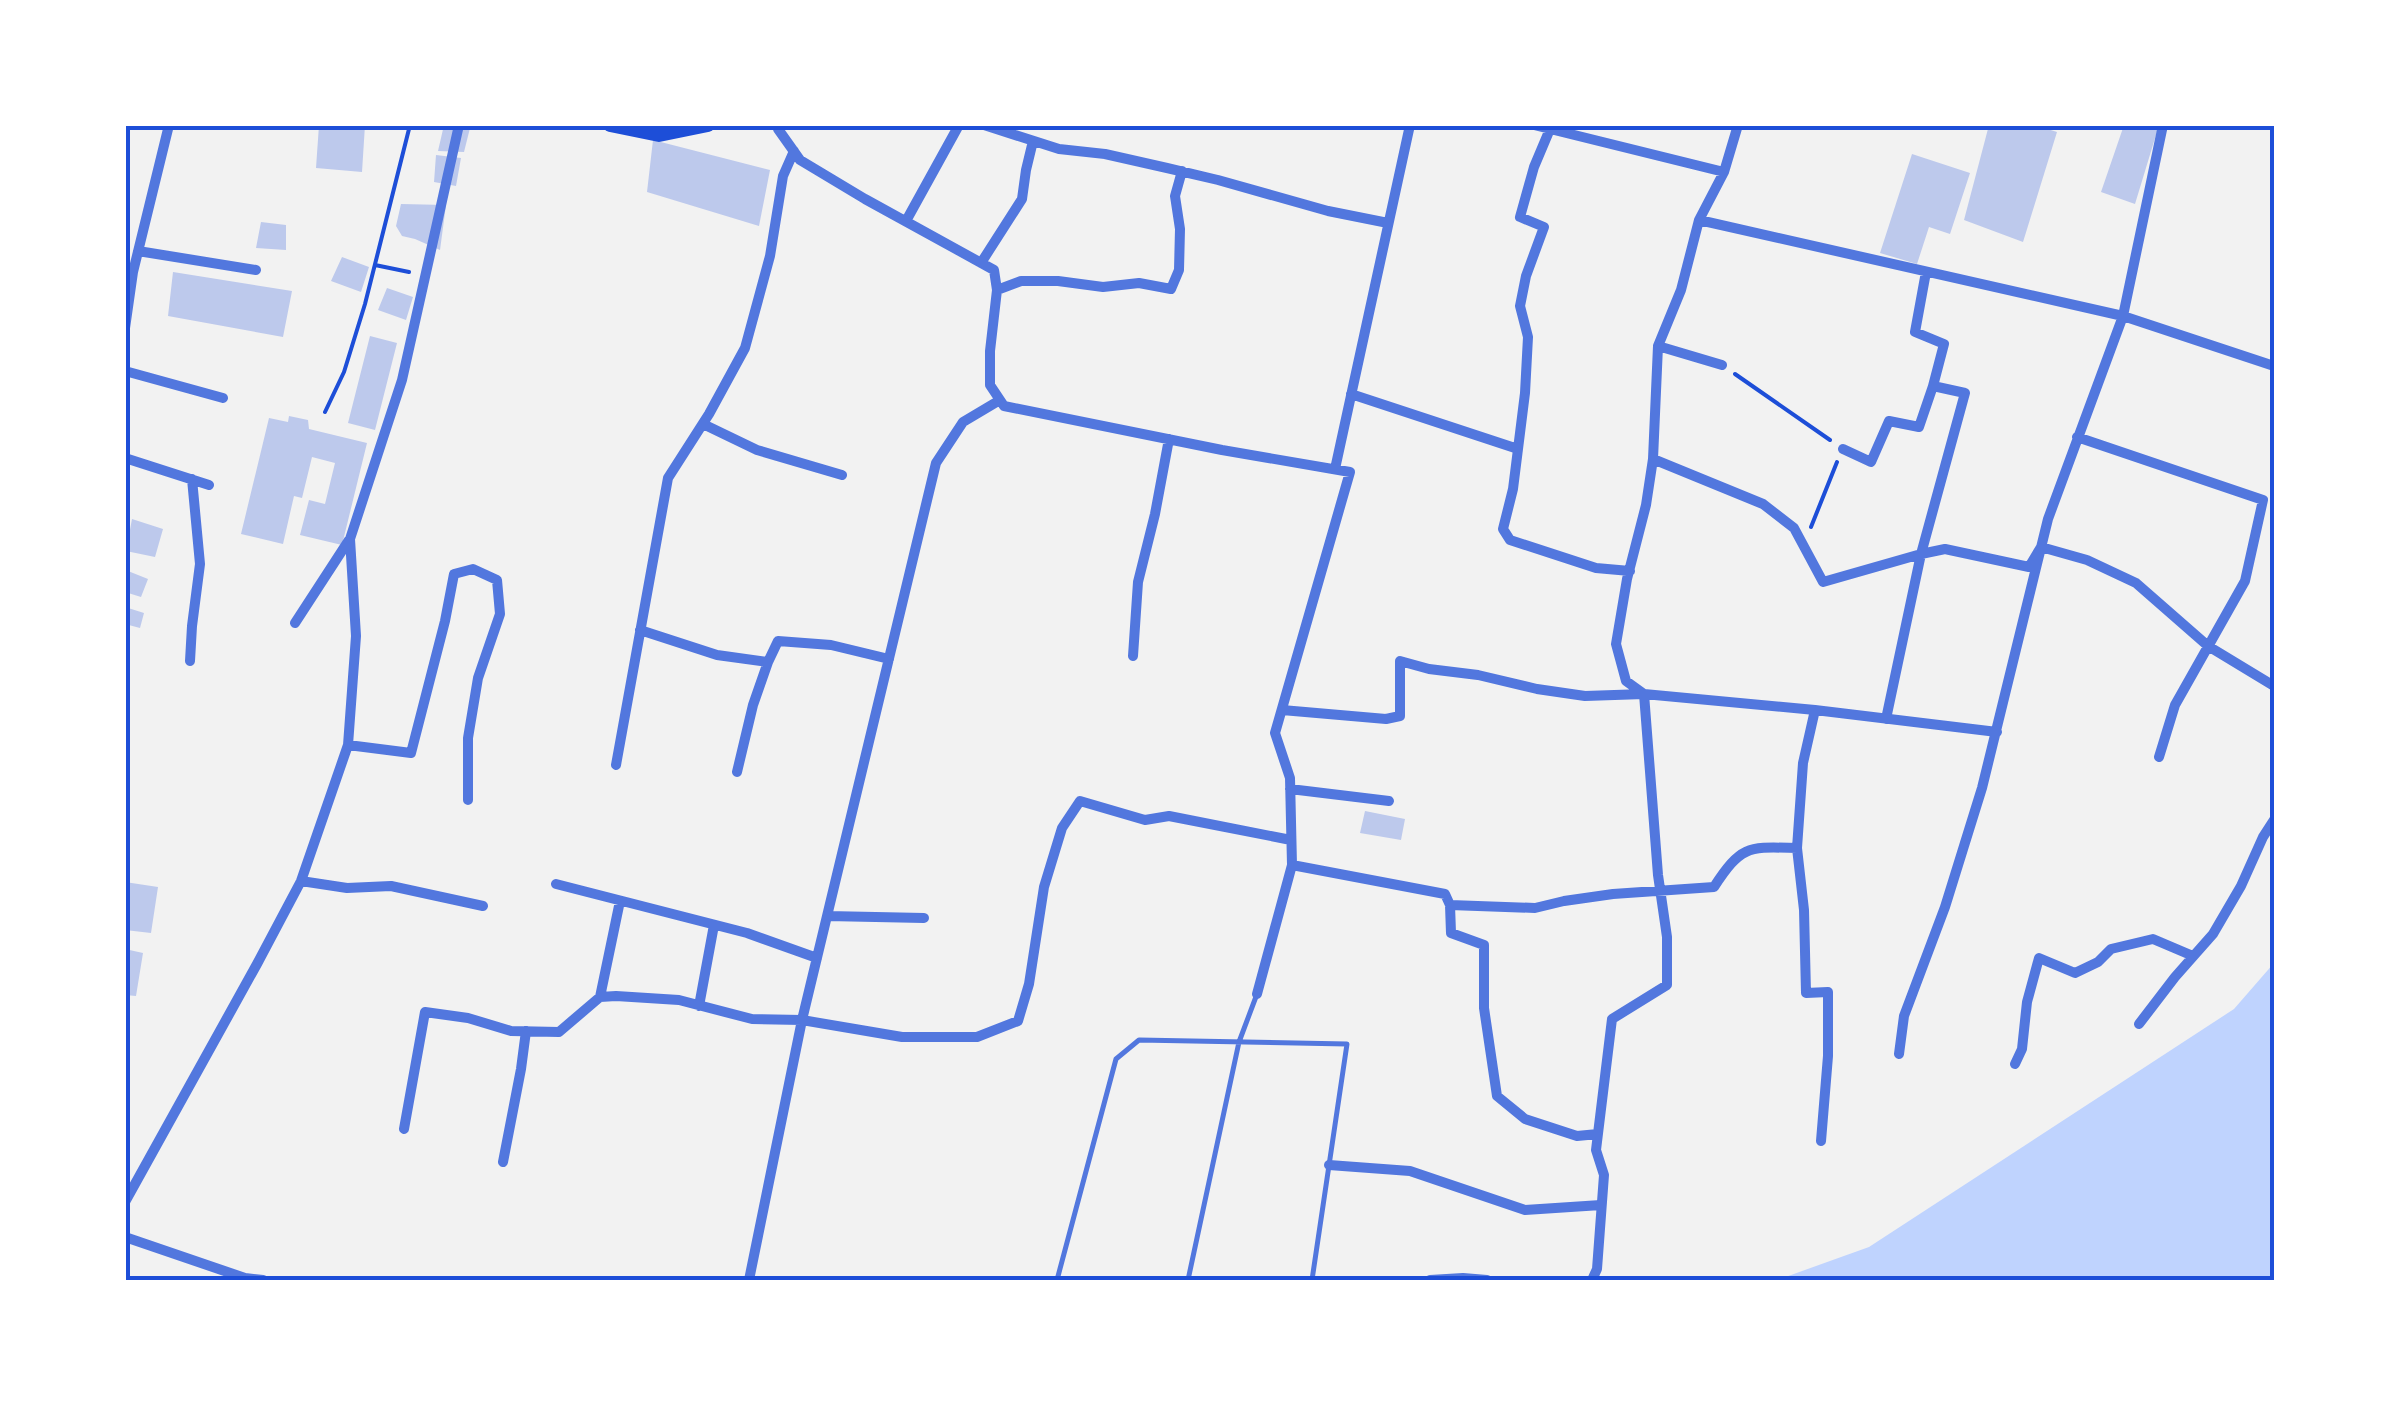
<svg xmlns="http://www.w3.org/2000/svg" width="2399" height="1405" font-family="'Noto Sans',sans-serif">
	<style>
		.water { fill: #bfd3fe }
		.building { fill: #bdc9ec }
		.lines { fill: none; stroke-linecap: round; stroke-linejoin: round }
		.path { stroke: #1d4ed8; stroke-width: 4 }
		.service { stroke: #5277de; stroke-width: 5 }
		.minor { stroke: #5277de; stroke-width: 10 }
		.secondary { stroke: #1d4ed8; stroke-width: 14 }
		.neatline { fill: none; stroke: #1d4ed8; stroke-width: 4 }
	</style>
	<rect width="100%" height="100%" fill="#f2f2f2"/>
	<path class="water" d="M2274 963V1280H1777L1869 1247 2234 1009Z"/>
	<path class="building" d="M319 125H365L362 172 316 168Z
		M444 125 470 128 464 152 438 151Z
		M1989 125H2035L2057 132 2023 242 1964 220Z
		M2124 125H2159L2135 204 2101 192Z
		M653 140 770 170 759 226 647 192Z
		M1912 154 1970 173 1950 234 1929 227 1917 264 1880 253Z
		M436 155 461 158 456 186 434 182Z
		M401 204 446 205 440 250 415 239 402 236 396 226Z
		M261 222 286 225V250L256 248Z
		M342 257 369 267 361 292 331 281Z
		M173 272 292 291 283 337 168 316Z
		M387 288 413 297 406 320 378 310Z
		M370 336 397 343 375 430 348 423Z
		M289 416 308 420 309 429 367 443 342 545 300 535 309 500 325 504 335 463 312 457 302 498 294 496 283 544 241 534 269 418 288 422Z
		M132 519 163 529 155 557 126 551Z
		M128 571 148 579 141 597 125 592Z
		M125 607 144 613 140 628 125 624Z
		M1365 811 1405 819 1401 840 1360 833Z
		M125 882 158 887 151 933 125 930Z
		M125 949 143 953 136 996 125 995Z"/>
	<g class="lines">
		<path class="path" d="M375 265 409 272
			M1735 374 1830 440
			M325 412 344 372 365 304 410 125
			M1811 527 1837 462"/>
		<path class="service" d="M1057 1280 1116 1059 1139 1040 1347 1044 1312 1280
			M1188 1280 1239 1042 1257 994"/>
		<path class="minor" d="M778 125V129L800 160 865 199 994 270 997 290 990 351V385L1004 406 1222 450 1350 472 1275 733 1290 778 1292 865 1257 994
			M984 125 1059 149 1105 154 1167 168 1218 180 1328 211 1388 223
			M1534 125 1724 172
			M1738 125 1724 172 1699 220 1681 290 1658 346 1653 459 1646 505 1627 579 1616 644 1626 681 1644 694 1815 710 1803 763 1797 848 1804 910 1806 993 1828 992V1056L1821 1141
			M1550 129 1534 167 1520 217 1544 227 1526 276 1520 306 1528 337 1525 393 1513 489 1503 529 1510 540 1596 568 1630 571
			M1699 220 2123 316 2274 366
			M906 221 959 125
			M138 251 256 270
			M981 263 1022 199 1026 170 1033 141
			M997 290 1021 281H1058L1103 287 1139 283 1171 289 1179 270 1180 229 1175 196 1182 171
			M125 328 133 272 169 125
			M1658 346 1722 365
			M125 371 223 398
			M1351 394 1518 449
			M703 424 757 450 842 475
			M2077 437 2263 500 2245 581 2175 705 2159 757
			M1843 449 1871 462 1889 421 1919 427 1933 386
			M125 458 209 485
			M1653 459 1763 504 1794 528 1823 582 1921 554 1965 393 1933 386 1944 344 1915 332 1926 272
			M1335 469 1410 125
			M295 623 349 540
			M640 630 717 655 768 662 778 641 831 645 889 659
			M1133 656 1138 582 1155 514 1169 439
			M190 661 192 626 200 564 192 479
			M1282 710 1386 719 1400 716V661L1429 669 1478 675 1537 689 1585 696 1644 694 1658 875 1667 937V985L1612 1019 1596 1150 1604 1175 1597 1269 1592 1280
			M1815 710 1997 732
			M1886 719 1921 554 1945 549 2029 567 2041 547 2087 560 2136 583 2208 646 2274 686
			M348 745 411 753 445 621 454 574 473 569 497 580 500 614 478 678 468 738V800
			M616 765 668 478 709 414 745 348 770 256 783 176 794 151
			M737 772 753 705 768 662
			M1290 789 1389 801
			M1292 865 1445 894 1450 905 1535 908 1564 901 1613 894 1714 887C1742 844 1749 847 1797 848
			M301 881 347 888 391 886 483 906
			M556 884 747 933 817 958
			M1450 905 1451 933 1484 945V1008L1497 1096 1525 1119 1577 1136 1598 1134
			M827 916 924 918
			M600 997 620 901
			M699 1006 714 925
			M2139 1024 2175 977 2213 934 2241 886 2263 837 2274 820
			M1899 1054 1904 1016 1945 907 1982 788 2048 519 2123 316 2163 125
			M2015 1064 2022 1049 2027 1002 2039 958 2075 973 2098 962 2111 949 2153 939 2193 956
			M404 1129 425 1012 468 1018 511 1031 559 1032 600 997 616 996 679 1000 752 1019 802 1020 902 1037H977L1018 1021 1029 984 1044 887 1062 828 1080 801 1145 820 1169 816 1291 840
			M503 1162 521 1069 526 1031
			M1329 1165 1410 1171 1525 1210 1601 1205
			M125 1202 257 964 301 881 348 745 356 636 350 539 402 380 459 125
			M125 1237 245 1278 263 1280
			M749 1280 802 1020 936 463 963 422 1000 400
			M1430 1280 1463 1278 1487 1280"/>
		<path class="secondary" d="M610 125 659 135 708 125"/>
	</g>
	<rect width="2399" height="1405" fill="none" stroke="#ffffff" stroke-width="255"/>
	<rect x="128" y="128" width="2144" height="1150" class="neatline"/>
</svg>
